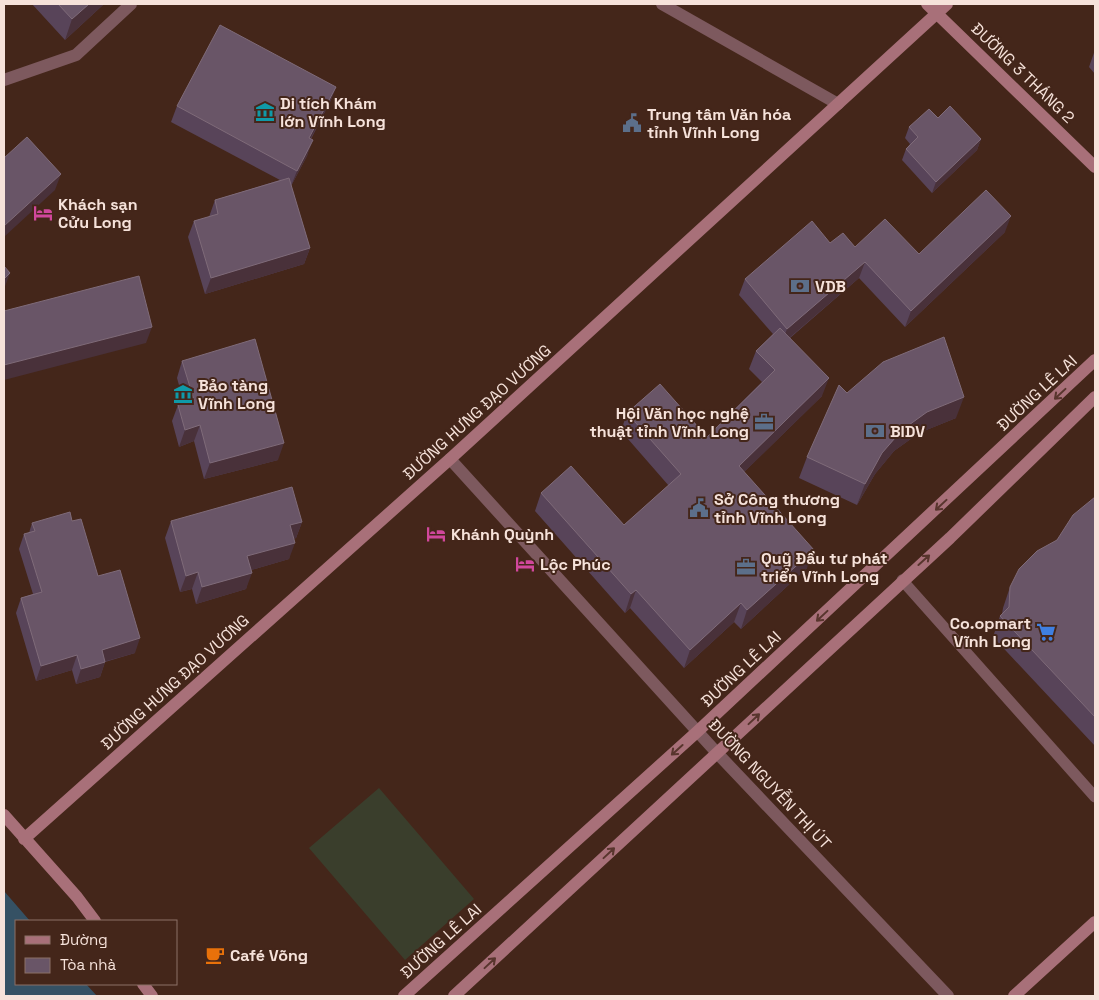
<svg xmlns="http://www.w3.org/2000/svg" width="1099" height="1000" font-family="'Space Grotesk',sans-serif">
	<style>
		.garden { fill: #3a3e2c }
		.water { fill: #355164 }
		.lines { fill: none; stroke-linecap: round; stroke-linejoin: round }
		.lane { stroke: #7d595e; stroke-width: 11 }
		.street { stroke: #7d595e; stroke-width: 12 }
		.secondary { stroke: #a87079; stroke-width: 12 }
		.wall { fill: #584459 }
		.shaded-wall { fill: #49313a }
		.building { fill: #695567; stroke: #7f6b79 }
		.oneway { stroke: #58352d }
		.labels { text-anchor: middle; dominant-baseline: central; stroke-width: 4; stroke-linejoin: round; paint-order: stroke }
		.street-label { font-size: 16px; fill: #f6e2da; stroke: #44261a }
		.poi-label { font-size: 16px; font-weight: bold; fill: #f6e2da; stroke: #44261a; text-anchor: start }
	</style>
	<rect width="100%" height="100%" fill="#44261a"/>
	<path class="garden" d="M379 788 474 899 405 960 309 848Z"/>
	<path class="water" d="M4 891 30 921H16V984H86L97 996H4Z"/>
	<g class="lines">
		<path class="lane" d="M902 580 1095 797"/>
		<path class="street" d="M662 4 838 104
			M4 80 76 55 131 4
			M450 459 717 753 948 996"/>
		<path class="secondary" d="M927 4 1095 167
			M4 815 77 897 95 921
			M24 839 450 459 947 4
			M143 984 152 996
			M404 996 698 731 1095 360
			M454 996 950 538 1095 397
			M1014 996 1095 922"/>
	</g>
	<path class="wall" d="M32 4H104L65 40Z
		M1095 50V74L1089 67Z
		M336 87 330 102 311 139 307 156 291 186 310 248 304 264 205 294 188 237 194 221 209 217 215 200 280 180 171 122 177 106Z
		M938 118 981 139 977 150 932 193 902 160 906 149 910 144 905 138 909 127Z
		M1005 232 905 327 859 278 790 338 822 396 744 472 807 568 741 629 734 622 684 668 630 608 625 613 535 511 541 493 624 525 669 486 621 431 627 413 707 437 762 382 749 369 756 351 773 334 739 295 745 279 830 243 919 254Z
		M182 361 278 460 204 479 194 441 179 447 172 421 178 405 184 403 177 378Z
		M847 393 956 418 919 433 894 451 875 474 857 505 799 478 807 457Z
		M1095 497V746L993 637 1000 616 1002 614 1003 608 1010 587 1057 540Z
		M72 521 98 576 135 653 105 662 100 677 76 684 72 670 36 681 16 613 21 598 33 594 19 549 24 534 29 533 32 523Z
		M171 521 302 522 296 538 293 539 289 559 251 570 246 589 196 604 192 589 180 592 165 538Z"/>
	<path class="shaded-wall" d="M89 4H104L65 40 72 19Z
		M336 87 330 102 303 153 309 138Z
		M981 139 977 150 932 193 936 182Z
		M313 140 307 156 291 186 297 171Z
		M61 174 55 190 4 237V226Z
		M1011 216 1005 232 905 327 911 311Z
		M310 248 304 264 205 294 211 278Z
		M865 262 859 278 781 345 787 329Z
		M10 273 4 289V279Z
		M152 327 146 343 4 380V365Z
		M829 378 822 396 732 484 739 466Z
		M964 397 956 418 919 433 894 451 875 474 857 505 865 484 882 453 902 430 927 412Z
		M200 425 194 441 179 447 185 430Z
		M284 443 278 460 204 479 210 463Z
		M302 522 296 538 284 541 290 525Z
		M295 543 289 559 241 573 247 556Z
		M814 550 807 568 741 629 747 610Z
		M198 572 192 589 180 592 186 576Z
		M252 573 246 589 196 604 202 587Z
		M636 590 630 608 625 613 631 594Z
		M741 603 734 622 684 668 690 650Z
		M140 638 135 653 96 664 102 650Z
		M77 655 72 670 36 681 41 666Z
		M105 662 100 677 76 684 81 669Z"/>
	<path class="building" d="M58 4H89L72 19Z
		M220 25 336 87 309 138 313 140 297 171 177 106Z
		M950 106 981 139 936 182 906 149 918 137 909 127 929 109 938 118Z
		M27 137 61 174 4 226V158Z
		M289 178 310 248 211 278 194 221 218 214 215 200Z
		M986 190 1011 216 911 311 865 262 787 329 745 279 812 221 830 243 843 233 855 247 885 219 919 254Z
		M4 266 10 273 4 279Z
		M139 276 152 327 4 365V311Z
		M780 328 829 378 739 466 814 550 747 610 741 603 690 650 636 590 631 594 541 493 571 466 624 525 681 474 627 413 660 384 707 437 775 370 756 351Z
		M944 337 964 397 927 412 902 430 882 453 865 484 807 457 839 385 847 393 883 362Z
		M255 339 284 443 210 463 200 425 185 430 178 405 194 400 182 361Z
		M292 487 302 522 290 525 295 543 247 556 252 573 202 587 198 572 186 576 171 521Z
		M1095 497V717L1000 616 1009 607 1010 587 1019 569 1037 551 1057 540 1073 515Z
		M70 512 72 521 81 519 98 576 120 570 140 638 102 650 105 662 81 669 77 655 41 666 21 598 42 592 24 534 35 531 32 523Z"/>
	<defs><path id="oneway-shaft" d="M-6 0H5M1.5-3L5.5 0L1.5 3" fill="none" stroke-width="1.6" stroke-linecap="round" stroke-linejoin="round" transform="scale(1.25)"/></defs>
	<g class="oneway">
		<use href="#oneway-shaft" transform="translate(1060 394) rotate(137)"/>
		<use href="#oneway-shaft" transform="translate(941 505) rotate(137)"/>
		<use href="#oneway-shaft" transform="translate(924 560) rotate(-42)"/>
		<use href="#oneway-shaft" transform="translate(822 616) rotate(137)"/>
		<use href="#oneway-shaft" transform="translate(754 719) rotate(-43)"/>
		<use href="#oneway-shaft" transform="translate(677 750) rotate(138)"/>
		<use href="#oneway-shaft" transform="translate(609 853) rotate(-43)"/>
		<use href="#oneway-shaft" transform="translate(490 963) rotate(-43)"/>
	</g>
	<defs>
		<g id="museum-bare" transform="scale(1.5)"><path d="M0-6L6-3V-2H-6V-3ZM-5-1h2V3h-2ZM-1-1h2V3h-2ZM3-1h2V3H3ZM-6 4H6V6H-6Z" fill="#0f9aa8" stroke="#44261a" stroke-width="2.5" paint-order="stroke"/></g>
		<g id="civic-bare" transform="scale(1.5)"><path d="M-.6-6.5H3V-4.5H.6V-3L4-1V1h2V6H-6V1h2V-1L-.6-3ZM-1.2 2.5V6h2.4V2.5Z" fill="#5c6f8a" stroke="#44261a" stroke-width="2.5" paint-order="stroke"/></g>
		<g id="hotel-bare" transform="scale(1.5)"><path d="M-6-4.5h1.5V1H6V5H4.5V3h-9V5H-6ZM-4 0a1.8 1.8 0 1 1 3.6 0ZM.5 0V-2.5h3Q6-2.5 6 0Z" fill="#d1479c" stroke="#44261a" stroke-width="2.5" paint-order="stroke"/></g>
		<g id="bank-bare" transform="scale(1.5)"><path d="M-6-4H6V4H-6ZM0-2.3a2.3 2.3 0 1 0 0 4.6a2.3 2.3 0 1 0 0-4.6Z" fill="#5c6f8a" stroke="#44261a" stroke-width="2.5" paint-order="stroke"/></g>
		<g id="office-bare" transform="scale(1.5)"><path d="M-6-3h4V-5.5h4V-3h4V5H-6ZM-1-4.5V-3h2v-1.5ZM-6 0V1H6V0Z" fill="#5c6f8a" stroke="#44261a" stroke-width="2.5" paint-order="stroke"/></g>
		<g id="supermarket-bare" transform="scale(1.5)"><path d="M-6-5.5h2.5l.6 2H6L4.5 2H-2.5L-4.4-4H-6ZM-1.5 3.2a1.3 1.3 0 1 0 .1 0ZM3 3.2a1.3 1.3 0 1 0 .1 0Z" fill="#3f7fe0" stroke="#44261a" stroke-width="2.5" paint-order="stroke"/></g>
		<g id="cafe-bare" transform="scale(1.5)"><path d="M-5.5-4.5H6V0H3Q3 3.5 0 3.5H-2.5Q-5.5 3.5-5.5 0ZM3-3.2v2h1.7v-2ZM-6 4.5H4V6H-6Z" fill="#e8710a" stroke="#44261a" stroke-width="2.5" paint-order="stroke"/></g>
	</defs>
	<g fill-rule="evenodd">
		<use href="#museum-bare" x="265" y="112"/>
		<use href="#civic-bare" x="632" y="123"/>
		<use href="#hotel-bare" x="43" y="213"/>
		<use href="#bank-bare" x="800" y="286"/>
		<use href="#museum-bare" x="183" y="394"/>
		<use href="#office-bare" x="764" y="422"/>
		<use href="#bank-bare" x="875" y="431"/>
		<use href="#civic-bare" x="699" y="508"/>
		<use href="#hotel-bare" x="436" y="534"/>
		<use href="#hotel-bare" x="525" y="564"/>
		<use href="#office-bare" x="746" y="567"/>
		<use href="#supermarket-bare" x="1046" y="632"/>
		<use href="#cafe-bare" x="215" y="955"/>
	</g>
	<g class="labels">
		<g class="street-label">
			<text transform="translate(1023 73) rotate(44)">ĐƯỜNG 3 THÁNG 2</text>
			<text transform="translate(1037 393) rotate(-43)">ĐƯỜNG LÊ LAI</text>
			<text transform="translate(477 412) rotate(-42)">ĐƯỜNG HƯNG ĐẠO VƯƠNG</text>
			<text transform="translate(741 669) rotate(-43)">ĐƯỜNG LÊ LAI</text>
			<text transform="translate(175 682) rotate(-42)">ĐƯỜNG HƯNG ĐẠO VƯƠNG</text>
			<text transform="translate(770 784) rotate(47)">ĐƯỜNG NGUYỄN THỊ ÚT</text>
			<text transform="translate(441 941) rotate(-42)">ĐƯỜNG LÊ LAI</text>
		</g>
		<g class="poi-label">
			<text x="280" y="103">Di tích Khám<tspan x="280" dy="18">lớn Vĩnh Long</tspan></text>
			<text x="647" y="114">Trung tâm Văn hóa<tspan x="647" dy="18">tỉnh Vĩnh Long</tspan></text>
			<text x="58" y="204">Khách sạn<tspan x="58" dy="18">Cửu Long</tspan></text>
			<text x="815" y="286">VDB</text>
			<text x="198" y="385">Bảo tàng<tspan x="198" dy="18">Vĩnh Long</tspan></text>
			<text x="749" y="413" text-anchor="end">Hội Văn học nghệ<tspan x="749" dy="18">thuật tỉnh Vĩnh Long</tspan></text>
			<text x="890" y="431">BIDV</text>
			<text x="714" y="499">Sở Công thương<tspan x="714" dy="18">tỉnh Vĩnh Long</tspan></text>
			<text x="451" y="534">Khánh Quỳnh</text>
			<text x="761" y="558">Quỹ Đầu tư phát<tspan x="761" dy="18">triển Vĩnh Long</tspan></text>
			<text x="540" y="564">Lộc Phúc</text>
			<text x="1031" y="623" text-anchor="end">Co.opmart<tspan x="1031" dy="18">Vĩnh Long</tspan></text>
			<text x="230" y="955">Café Võng</text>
		</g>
	</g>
	<rect width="1099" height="1000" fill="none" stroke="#f6e2da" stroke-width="10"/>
	<rect x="15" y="920" width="162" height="65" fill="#44261a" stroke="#8b7167"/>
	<rect x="25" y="936" width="25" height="8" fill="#a87079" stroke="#8b7167"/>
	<text x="60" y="945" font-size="15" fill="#f6e2da">Đường</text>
	<rect x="25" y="958" width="25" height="15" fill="#695567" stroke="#8b7167"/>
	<text x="60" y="970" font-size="15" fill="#f6e2da">Tòa nhà</text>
</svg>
